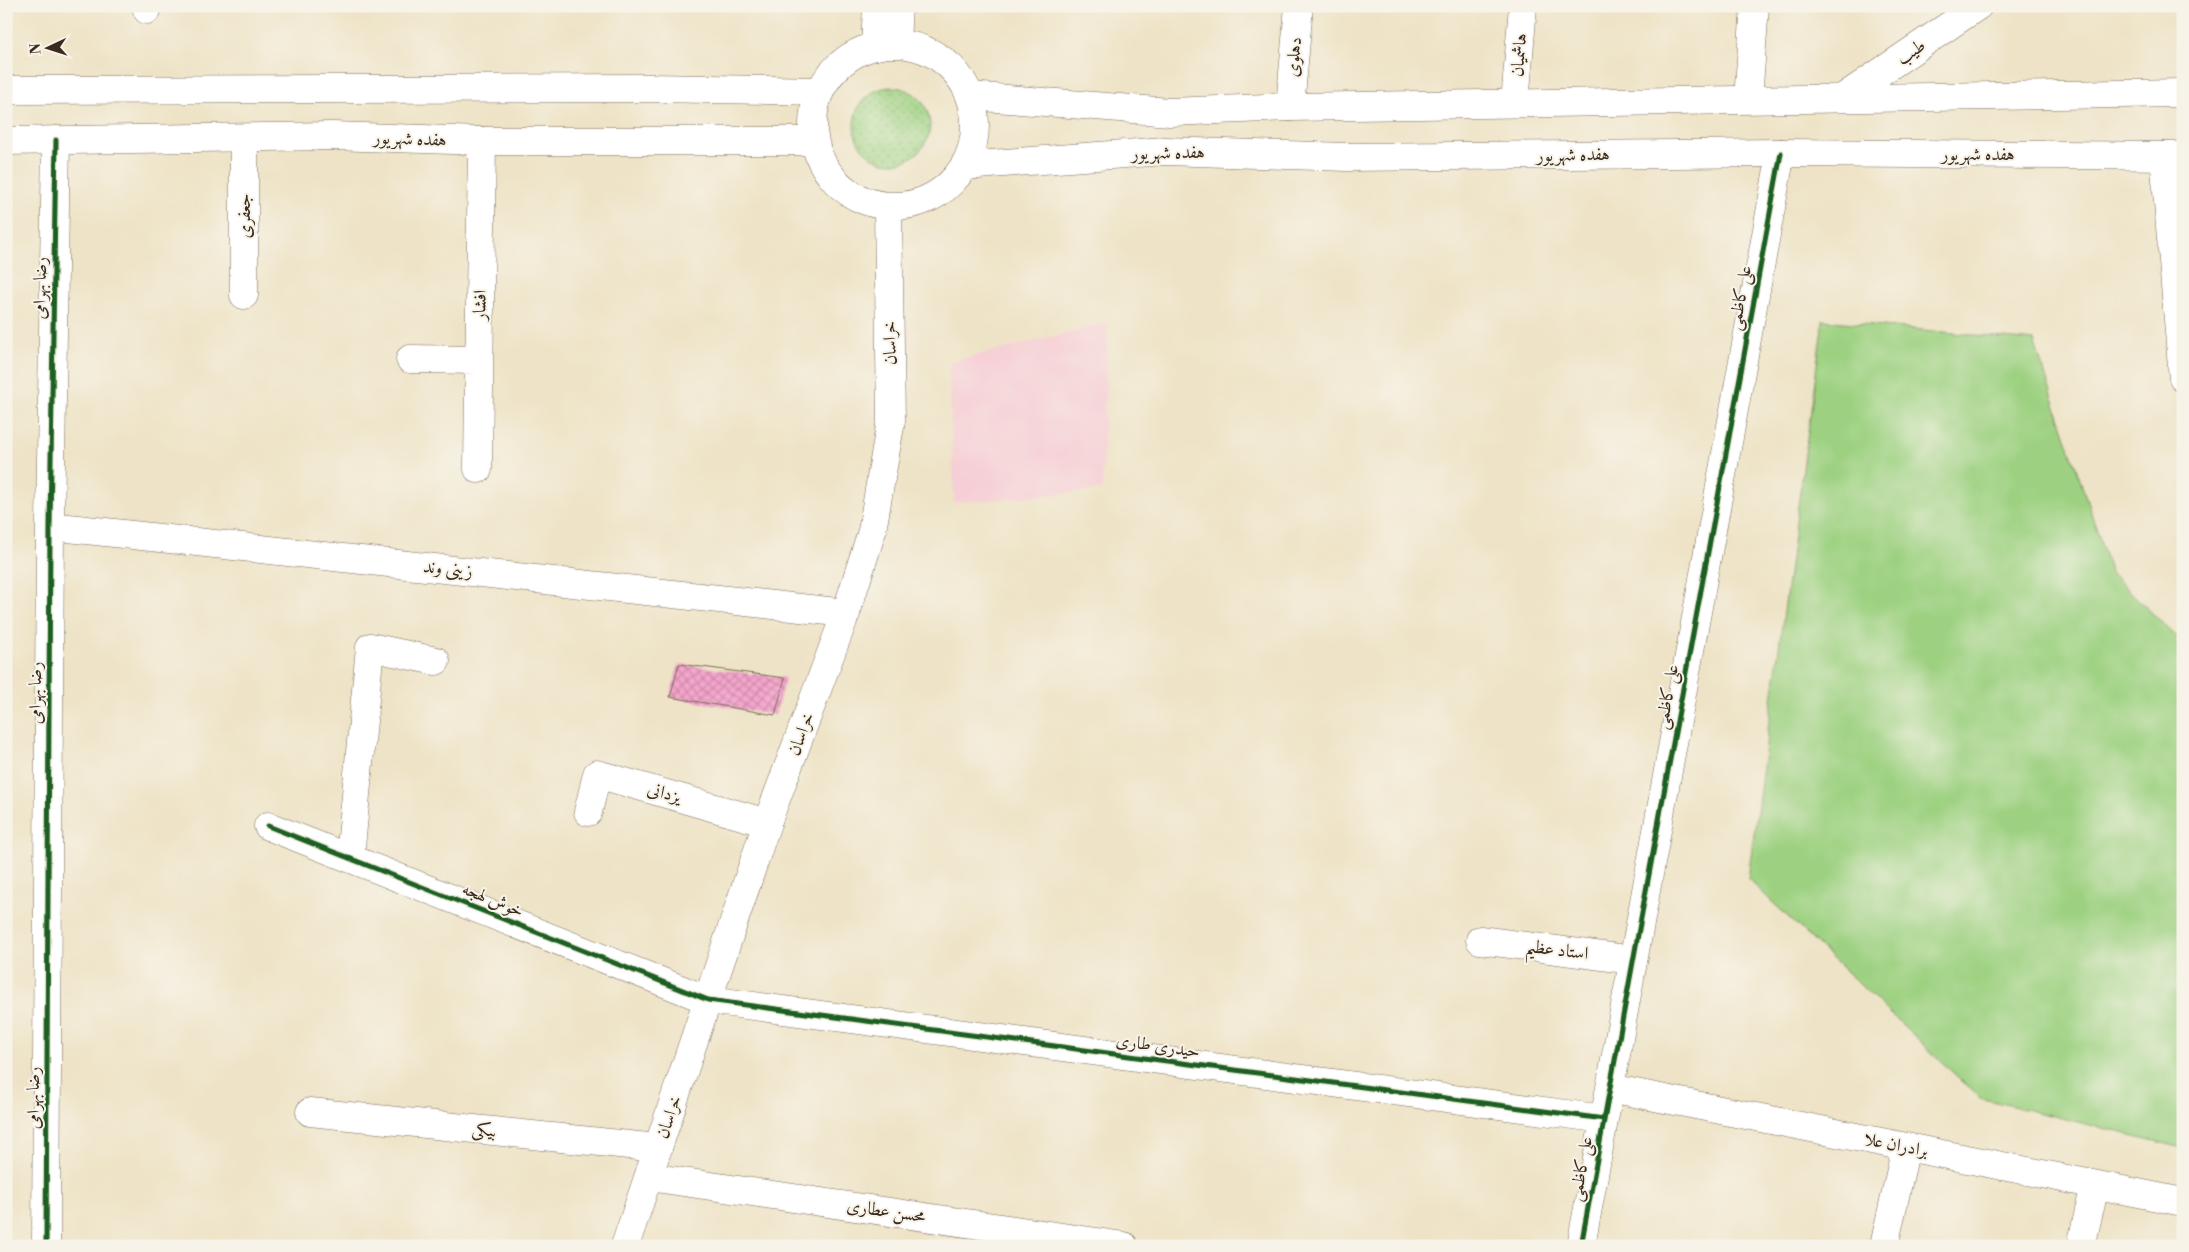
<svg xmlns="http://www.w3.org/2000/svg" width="2189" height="1252" font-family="'Libre Bodoni',Amiri,serif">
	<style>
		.built { fill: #f6cfd6 }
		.park { fill: #9dd181; stroke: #6c7e50 }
		.garden { fill: url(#garden-dots); stroke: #6c7e50 }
		.building { fill: url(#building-cross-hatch) }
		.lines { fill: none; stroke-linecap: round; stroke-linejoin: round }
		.minor-casing { stroke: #7a6b59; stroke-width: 29 }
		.major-casing { stroke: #7a6b59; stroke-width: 29 }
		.minor { stroke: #fff; stroke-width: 28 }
		.major { stroke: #fff; stroke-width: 28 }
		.cycleway-casing { stroke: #f7f3e8; stroke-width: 8 }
		.cycleway { stroke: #1b5e20; stroke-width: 5 }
		.labels { text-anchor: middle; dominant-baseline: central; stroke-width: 4; stroke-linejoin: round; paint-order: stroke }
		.street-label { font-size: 18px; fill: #3b2a1e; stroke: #f7f3e8 }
	</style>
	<defs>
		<pattern id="garden-dots" width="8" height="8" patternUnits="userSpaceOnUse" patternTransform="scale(1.25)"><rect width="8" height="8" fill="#9dd181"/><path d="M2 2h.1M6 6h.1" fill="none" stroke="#81aa69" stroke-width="1.8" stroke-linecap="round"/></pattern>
		<pattern id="building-cross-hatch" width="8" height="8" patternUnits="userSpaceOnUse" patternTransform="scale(1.25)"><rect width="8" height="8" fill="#f5a6cd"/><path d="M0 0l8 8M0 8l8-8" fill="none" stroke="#c887a6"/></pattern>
	</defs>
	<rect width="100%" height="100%" fill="#f7f3e8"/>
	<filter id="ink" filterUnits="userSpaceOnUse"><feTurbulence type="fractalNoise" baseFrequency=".02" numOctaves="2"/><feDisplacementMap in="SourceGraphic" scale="10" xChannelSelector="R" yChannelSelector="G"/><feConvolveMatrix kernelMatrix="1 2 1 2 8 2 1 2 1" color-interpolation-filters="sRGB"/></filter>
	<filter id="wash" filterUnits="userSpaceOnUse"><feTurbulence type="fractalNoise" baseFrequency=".0096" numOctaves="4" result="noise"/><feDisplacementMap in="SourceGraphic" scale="20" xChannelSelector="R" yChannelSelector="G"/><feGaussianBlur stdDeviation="1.12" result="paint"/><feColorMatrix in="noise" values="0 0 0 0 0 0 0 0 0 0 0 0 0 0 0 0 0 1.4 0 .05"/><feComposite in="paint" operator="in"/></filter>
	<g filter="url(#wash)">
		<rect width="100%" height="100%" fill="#eee3c6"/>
		<path class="built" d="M1108 323 1102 490 954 503 949 362Z"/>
		<path class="park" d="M1823 320 2034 341 2111 573 2183 643V1148L1980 1098 1748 879Z"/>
		<path class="garden" d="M854 125a38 38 0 1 1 76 0a38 38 0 1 1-76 0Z"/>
		<g id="blocks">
			<path class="building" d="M6 243H9V282H6Z
				M679 664 785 678 775 715 670 697Z"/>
		</g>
	</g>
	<g filter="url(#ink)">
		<use href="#blocks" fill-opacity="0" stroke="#7a6b59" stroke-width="1"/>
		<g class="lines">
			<g class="minor-casing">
				<path id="minor" d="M147 6V10
					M875 46 877 6
					M6 90 650 88 820 91
					M1748 99 1755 6
					M1515 103 1523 6
					M1290 107 1299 6
					M2164 156 2183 378
					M244 295V138
					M410 359 479 360
					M478 469 482 141
					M50 526 846 613
					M588 812 597 774 767 823
					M268 826 708 1000 1604 1119
					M350 858 370 647 436 661
					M1480 940 1633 960
					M1610 1088 2183 1202
					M310 1112 658 1148
					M649 1177 1124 1246
					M46 1246 50 526 56 140
					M1581 1246 1781 153
					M1884 1246 1906 1147
					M2081 1246 2095 1185"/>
			</g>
			<g class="major-casing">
				<path id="major" d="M896 43 898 6
					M813 125a81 81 0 1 1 162 0a81 81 0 1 1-162 0Z
					M970 96 1170 112 1290 107 2183 93
					M1844 97 1978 6
					M6 141 333 136 482 141H814
					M964 166 1165 151 1347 157 1781 153 2183 156
					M625 1246 767 823 846 613 872 531 891 420 888 207"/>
			</g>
			<use href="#minor" class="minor"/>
			<use href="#major" class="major"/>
			<g class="cycleway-casing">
				<path id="cycleway" d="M268 826 708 1000 1604 1119
					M46 1246 50 526 56 140
					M1581 1246 1781 153"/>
			</g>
			<use href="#cycleway" class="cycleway"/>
		</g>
	</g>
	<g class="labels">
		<g class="street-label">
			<text transform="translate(1911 52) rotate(-34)">طیب</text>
			<text transform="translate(1519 55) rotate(-85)">هاشمیان</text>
			<text transform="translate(1294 57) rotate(-85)">دهلوی</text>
			<text transform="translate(410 139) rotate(2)">هفده شهریور</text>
			<text transform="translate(1168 153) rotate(-1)">هفده شهریور</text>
			<text x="1978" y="154">هفده شهریور</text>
			<text transform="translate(1573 155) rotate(-1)">هفده شهریور</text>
			<text transform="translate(244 216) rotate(-90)">جعفری</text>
			<text transform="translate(40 288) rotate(-89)">رضا بهرامی</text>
			<text transform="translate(1740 298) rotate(-80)">علی کاظمی</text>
			<text transform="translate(480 305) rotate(-89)">افشار</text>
			<text transform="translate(890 343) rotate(-91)">خراسان</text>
			<text transform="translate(448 569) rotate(6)">زینی وند</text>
			<text transform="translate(35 693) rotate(-90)">رضا بهرامی</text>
			<text transform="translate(1667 697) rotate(-80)">علی کاظمی</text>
			<text transform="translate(801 734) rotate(-69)">خراسان</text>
			<text transform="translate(664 793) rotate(16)">یزدانی</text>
			<text transform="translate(493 900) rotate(22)">خوش لهجه</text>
			<text transform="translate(1557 950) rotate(7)">استاد عظیم</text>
			<text transform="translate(1158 1046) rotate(8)">حیدری طاری</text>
			<text transform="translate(33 1098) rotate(-90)">رضا بهرامی</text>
			<text transform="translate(669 1117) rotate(-71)">خراسان</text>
			<text transform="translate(484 1130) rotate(6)">بیکی</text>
			<text transform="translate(1896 1145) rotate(11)">برادران علا</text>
			<text transform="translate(1581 1169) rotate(-80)">علی کاظمی</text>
			<text transform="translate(886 1211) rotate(8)">محسن عطاری</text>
		</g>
	</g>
	<rect width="2189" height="1252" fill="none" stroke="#f7f3e8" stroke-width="25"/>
	<g transform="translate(48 48) rotate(266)" stroke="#f7f3e8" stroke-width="4" paint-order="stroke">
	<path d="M0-4L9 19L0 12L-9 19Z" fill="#3b2a1e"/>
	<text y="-8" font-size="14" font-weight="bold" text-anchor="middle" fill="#3b2a1e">N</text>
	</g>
</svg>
